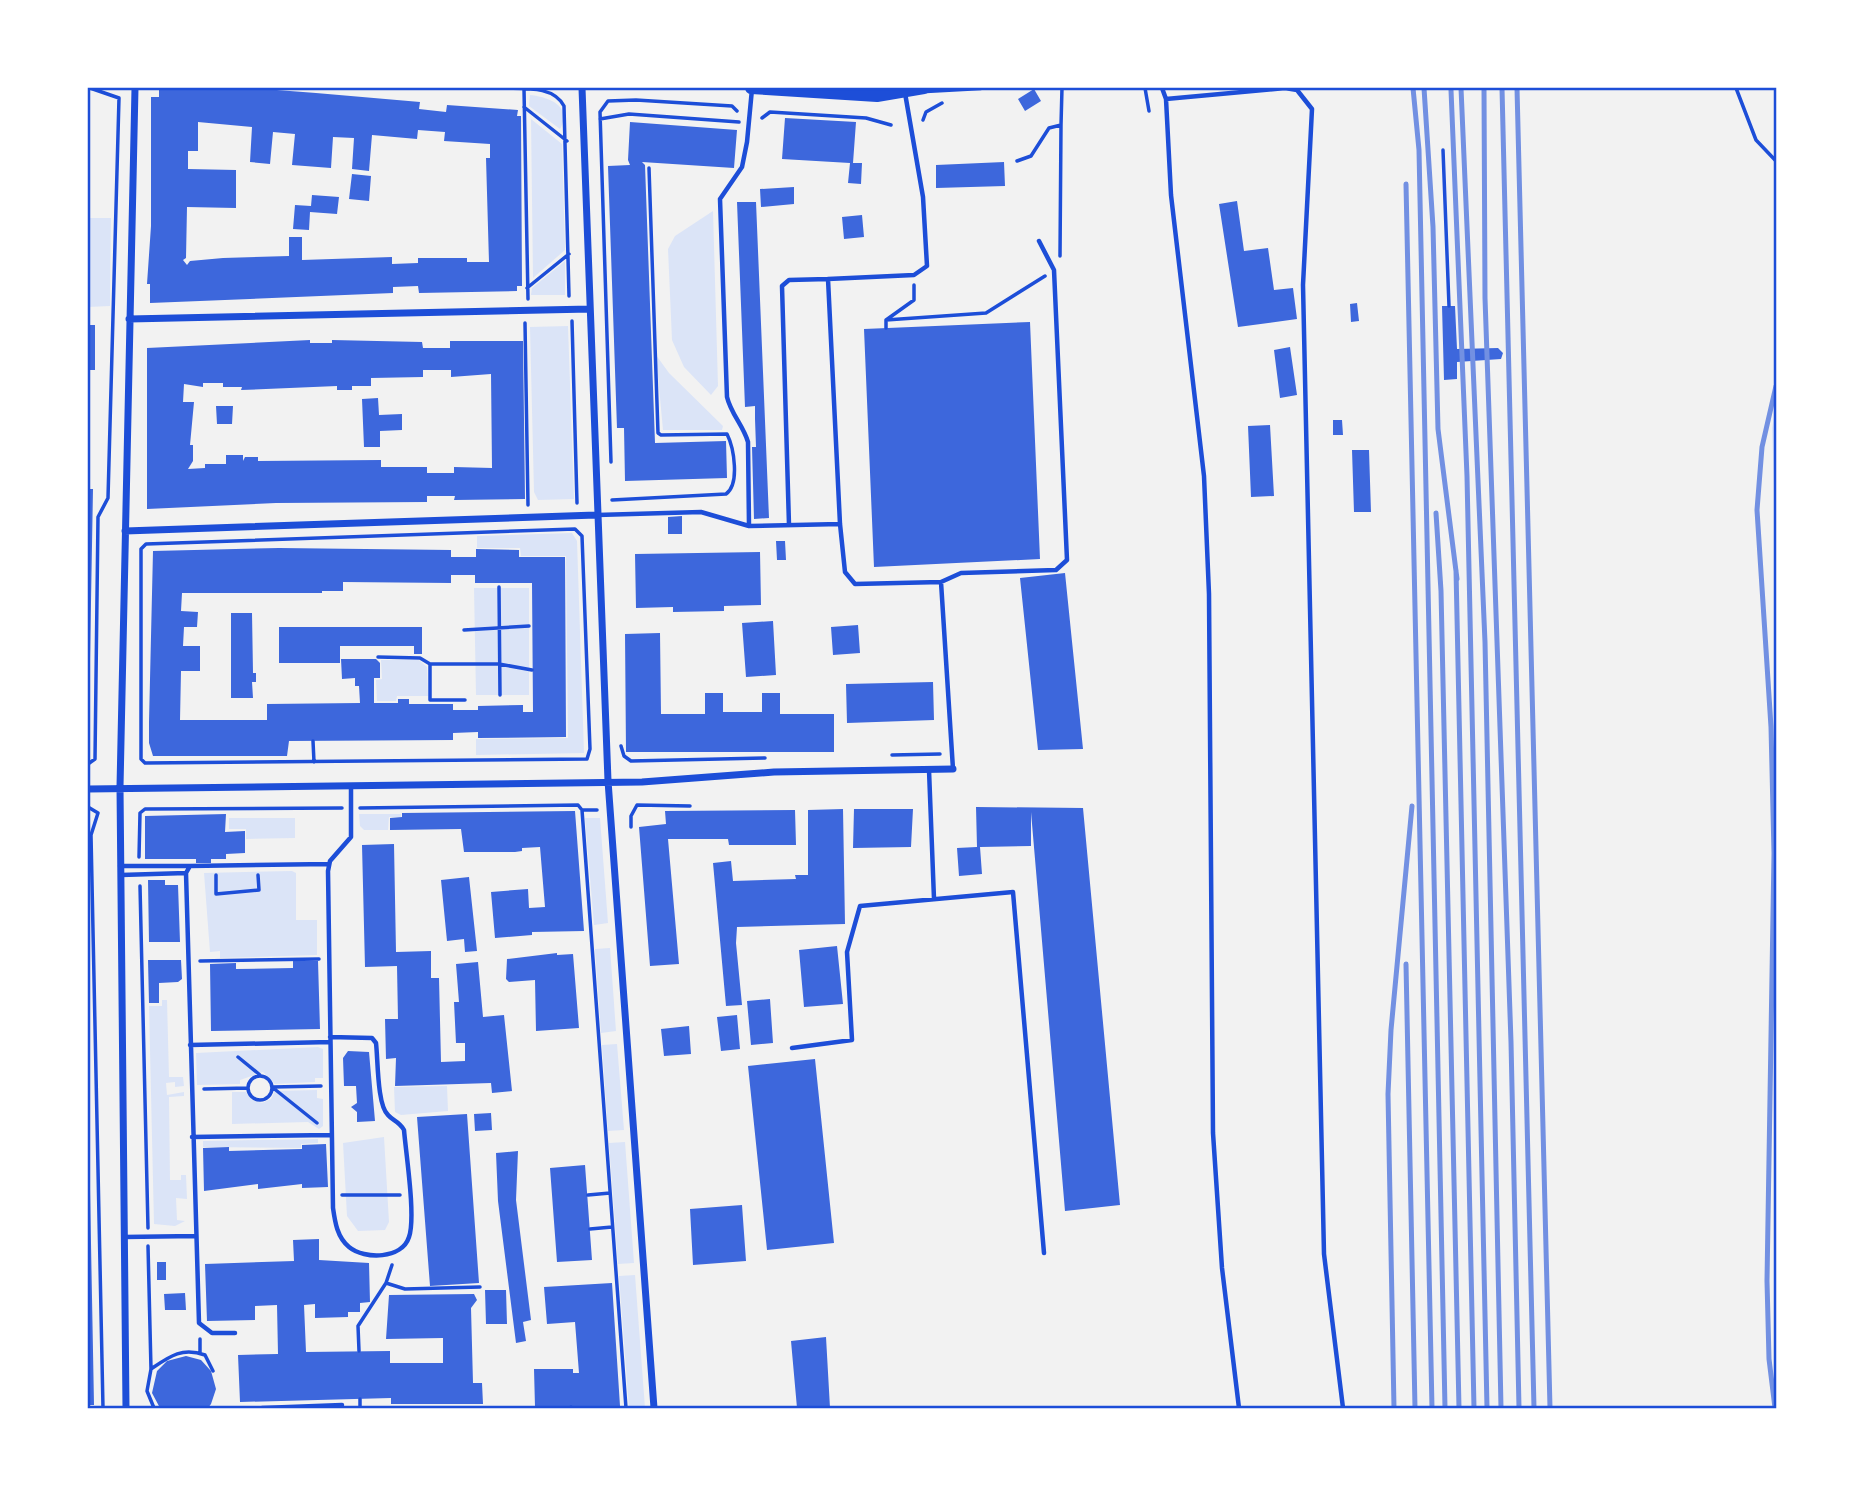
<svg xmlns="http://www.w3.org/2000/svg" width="1864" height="1496" font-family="'Times New Roman',serif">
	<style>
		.green { fill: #dbe4f7 }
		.building { fill: #3d67dc; fill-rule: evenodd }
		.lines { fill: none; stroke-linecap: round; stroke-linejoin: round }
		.path { stroke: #1d4ed8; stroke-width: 3.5 }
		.service { stroke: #1d4ed8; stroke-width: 4.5 }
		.minor { stroke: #1d4ed8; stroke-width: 7 }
		.secondary { stroke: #1d4ed8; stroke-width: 12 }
		.rail { stroke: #7290e2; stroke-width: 5 }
		.neatline { fill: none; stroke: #1d4ed8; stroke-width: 2.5 }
	</style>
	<rect width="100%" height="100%" fill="#f2f2f2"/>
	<path class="green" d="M530 95C549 97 573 106 560 129L529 106Z
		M531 119 562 144 565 250 533 278Z
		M713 211 718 386 711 395 684 367 672 340 668 249 675 236Z
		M88 218H111L110 306 88 307Z
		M565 261V295H531L532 288Z
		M568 326 574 499 538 500 534 492 530 327Z
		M656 355 669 373 723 426 722 430H663Z
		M1776 406V541L1772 428Z
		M572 533 577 541 584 753 476 755V739L568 738 566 556H521L520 548H477V536Z
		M474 588H529V695H476Z
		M381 660H419L427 667 428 696H397L396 701H377L376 680 382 679Z
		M359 814H401V817H389L388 830H364L360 826Z
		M229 818H295V838L246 839V829H229Z
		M585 818H600L608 923 594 925Z
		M292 871 296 873V920H317V955L220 958V951L210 952 204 873Z
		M610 948 616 1031 601 1033 595 949Z
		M162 1000H167L169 1077H183L184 1086 175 1087V1082L166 1083 167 1095 184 1092V1096L169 1097 170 1180H181V1175H186L187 1199 176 1198 177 1220 185 1221 175 1226 154 1224 149 1006H162Z
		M617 1044 624 1130 608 1131 602 1045Z
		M318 1047 323 1049V1078H315V1082L275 1084 263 1072 240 1080V1084L197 1085 196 1053Z
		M447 1086 448 1111 401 1115 395 1112 394 1087Z
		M317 1090V1098L323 1099V1126L319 1129 308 1122 232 1124V1092H246L252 1100 262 1103 271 1099 275 1091Z
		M384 1137 389 1222 385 1230 358 1231 347 1216 343 1143Z
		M318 1139V1143L301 1144V1148L203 1147V1141Z
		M625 1142 634 1263 618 1264 609 1143Z
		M635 1275 645 1408H629L619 1276Z"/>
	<path class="building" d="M159 88H252L316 93 420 102 419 109 446 112 447 105 518 110 517 116H521L522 286H517V291L419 293 418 286 393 287V293L150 303V284H147L151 226V97H159ZM198 122 252 127 250 162 270 164 273 132 295 134 292 165 331 168 333 137 354 138 352 169 369 171 372 135 417 139 418 130 445 132 444 141 490 144V158H486L489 262H467V258H418V263L392 264V257L302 260V237H289V256L223 258 190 261 187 265 183 260 186 258 187 207 236 208V170L188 169V151H198Z
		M1034 89 1041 101 1025 111 1018 99Z
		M785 118 856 122 853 163H862L861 184 848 183 850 163 782 159Z
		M630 122 737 130 734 168 642 162 645 165 655 443 726 441 727 478 625 481 624 428H617L608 166 630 165 628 160Z
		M1004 162 1005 186 936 188V165Z
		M352 174 371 176 369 201 349 199Z
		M794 187V204L761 207 760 189Z
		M312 195 339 197 337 214 310 212 309 230 293 229 295 205 311 206Z
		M1237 201 1244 251 1268 248 1274 290 1293 288 1297 319 1238 327 1219 204Z
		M737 202H756L769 518 754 519 752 447H756L755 419V406L745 407Z
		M862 215 864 237 844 239 842 217Z
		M1357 303 1359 321 1351 322 1350 304Z
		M1442 306H1455L1457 349 1498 348 1503 353 1501 359 1457 362V379L1444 380Z
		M1030 322 1040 559 874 567 864 329Z
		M88 325H95V370H88Z
		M310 340V343H332V340L422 342 423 348H450V341H523L525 499 454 500 455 496H427V502L276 503 147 509V348ZM423 370H451V377L491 374 492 468 454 467V473H427V467H381V460L258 461V457H245L243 461V455H226V464H205V468L188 469 193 461V445H190L194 402H183L184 384 203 387V383H223V387H242L241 390 337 386V390H352V386H371V378L423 377Z
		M1290 347 1297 395 1280 398 1274 350Z
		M378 398 379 415 402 414V430L380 431V447H364L362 399Z
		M216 406H233L232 424H217Z
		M1333 420H1342L1343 435H1333Z
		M1270 425 1274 496 1251 497 1248 426Z
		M1352 450H1369L1371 512H1354Z
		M88 489H93L90 659H88Z
		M682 516V534H668V517Z
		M776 541H785L786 560H777Z
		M279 548 451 550V557H476V549L519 550V557H565L566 737 478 738V732L453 733V740L289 741 287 756H153L149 743V722L153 551ZM451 575H475V583H532L533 712H523V705L478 706V710H453V704H409V699H398V703H374V678H380V663L376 659H341L342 679 355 678V686H359L360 703 267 704V720H180L181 671H200V646H183L184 627H197L198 612 181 611 182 593H322V591H343V582L451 583Z
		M760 552 761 605 724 606V611L673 612V607L636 608 635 554Z
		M1065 573 1083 749 1038 750 1020 578Z
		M231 613H252L253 673H256V682H252L253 698H231Z
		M773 621 776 675 746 677 742 623Z
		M858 625 860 653 833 655 831 627Z
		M279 627H422V654H414V646H340V663H279Z
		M660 633 661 714H705V693H723V712H762V693H780V714H834V752H626L625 634Z
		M933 682 934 720 847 723 846 684Z
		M976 807 1083 808 1120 1205 1065 1211 1031 812V846L980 847 982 874 959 876 957 848 977 847Z
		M843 809 845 924 737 927 736 943 742 1005 726 1006 713 863 731 861 733 881 796 879 795 875H808V810Z
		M854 809H913L911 847 853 848Z
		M795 810 796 845H729L728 839H668L679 964 650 966 639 827 666 824 665 811Z
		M575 811 584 931 532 932V935L495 938 491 892 528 889 529 908 545 907 540 847 522 848V851L515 852H464L461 829 390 830V818L402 817V813Z
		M226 814 225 832 245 831V853L226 854V859H211V863H196V859H145V816Z
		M394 844 396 952 431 951V978H439L441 1062 465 1061V1043H456L454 1002H459L456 964 478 962 483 1017 504 1015 512 1091 492 1093 491 1083 395 1086 396 1058 386 1059 385 1019H398L397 966 365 967 362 845Z
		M469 877 477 951 465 952 464 939 447 941 441 880Z
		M148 880H165V885H178L180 942H149Z
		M837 946 843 1004 804 1007 799 950Z
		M557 953V955L573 954 579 1028 536 1031 535 980 509 982 506 979 507 959Z
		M148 960H181L182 979 178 982 159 983V1003H149Z
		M293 961H318L320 1029 211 1031 210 964 236 963V969L293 968Z
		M770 999 773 1043 751 1045 747 1001Z
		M737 1015 740 1049 721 1051 717 1017Z
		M689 1026 691 1054 664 1056 661 1029Z
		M348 1051 369 1052 375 1121 357 1122V1112L351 1107 357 1103 356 1086H344L343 1058Z
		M815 1059 834 1243 767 1250 748 1066Z
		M491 1113 492 1130 475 1131 474 1114Z
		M467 1114 479 1283 430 1286 417 1117Z
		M326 1144 328 1187 302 1188V1184L258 1189V1184L204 1191 203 1148 229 1147V1151L302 1149V1145Z
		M518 1151 516 1200 531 1320 523 1322 526 1341 516 1343 498 1201 496 1153Z
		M585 1165 592 1260 557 1262 550 1168Z
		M88 1172 90 1189 94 1405H88Z
		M742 1205 746 1261 693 1265 690 1209Z
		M319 1239V1260L369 1263 370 1302 360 1303V1312H348V1317L315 1318V1304L304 1305 306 1352 390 1351V1363H443V1338L386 1339 389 1295 474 1294 477 1300 471 1308 473 1383H482L483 1404H391V1398L240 1402 238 1355 278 1354 277 1305 255 1306V1320L207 1321 205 1264 294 1261 293 1240Z
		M157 1262H166V1280H157Z
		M612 1283 620 1406 535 1407 534 1369H573V1373H579L575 1322 547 1324 544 1287Z
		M485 1290H506L507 1324H486Z
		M185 1293 186 1310H165L164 1294Z
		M826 1337 830 1408H797L791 1341Z
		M186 1356 201 1360 211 1371 216 1389 211 1404 208 1408H160L152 1393 157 1371 167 1361Z"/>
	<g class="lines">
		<path class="path" d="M502 88C523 89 553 85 564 106L569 296
			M1145 88 1149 111
			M1736 88 1756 140 1776 161
			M524 89 528 299
			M524 107 567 141
			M762 118 770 112 866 118 891 125
			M600 119 629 114 739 122
			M923 120 926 112 942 103
			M1443 150 1449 306
			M1017 161 1031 156 1049 128 1061 125 1062 88
			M1060 256 1061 125
			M527 288 569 254
			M886 320 986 313 1045 276
			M572 321 577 503
			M525 323 528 505
			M886 328V320L914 300V285
			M611 462 600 112 608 101 636 100 732 106 737 111
			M612 500 726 494C740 484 734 448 727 434L661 435 658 433 649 168
			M575 529 582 536 590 749 587 759 145 763 141 759V549L146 544Z
			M499 587 500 695
			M464 630 529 626
			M378 657 420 658 430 664H499L532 670
			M430 664V700H465
			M313 741 314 762
			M621 746 624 756 631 761 765 758
			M892 755 940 754
			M88 764 95 759 98 517 108 498 119 98 90 88
			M88 807 98 813 91 835 103 1408
			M360 808 578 805 582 810 626 1408
			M582 810H597
			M631 827V816L637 805 690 806
			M139 857 140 813 145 809 342 808
			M216 875V894L259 890 258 875
			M140 886 148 1228
			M200 961 319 959
			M238 1057 260 1075
			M248 1088a12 12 0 1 1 24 0a12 12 0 1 1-24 0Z
			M272 1087 317 1123
			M273 1087 321 1086
			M204 1089 248 1088
			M342 1195H400
			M588 1195 610 1193
			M590 1229 612 1227
			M148 1246 151 1369 147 1391 154 1408
			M386 1283 405 1289 480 1287
			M200 1339V1353
			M359 1351 358 1326 386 1283 392 1265
			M151 1369C170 1356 182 1347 205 1355L213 1371
			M360 1399V1408
			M571 1407V1408"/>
		<path class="service" d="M1162 88 1166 99 1171 195 1204 476 1209 594 1213 1133 1222 1268 1239 1408
			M926 91 981 88
			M905 93 923 197 927 266 914 275 828 279 840 524 845 572 855 584 941 582 953 769
			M1166 99 1285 88 1297 90 1312 109 1303 285 1324 1254 1343 1408
			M597 515 701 512 749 526 840 524
			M789 525 782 286 789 280 828 279
			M749 526 748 442C743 425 731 414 727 397L720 199 742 167 747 142 752 89
			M941 582 961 573 1056 570 1067 560 1054 270 1039 241
			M929 770 934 899
			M120 866H190
			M121 875 186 873
			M330 1037 372 1038 376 1043C378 1059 377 1105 388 1115 393 1121 399 1121 404 1130 406 1154 416 1217 409 1237 402 1259 365 1260 349 1247 337 1237 335 1222 333 1208L328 871 330 861 351 837V786
			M190 1045 330 1042
			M792 1048 852 1040 847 952 860 906 1013 892 1044 1253
			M192 1137 331 1135
			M124 1237 196 1236
			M235 1333H212L199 1323 186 873 190 866 329 864
			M262 1408 342 1405"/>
		<path class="minor" d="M582 88 608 781 654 1408
			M129 319 590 309
			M125 531 596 515
			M88 789 642 782 774 772 953 769
			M126 1408 120 787 135 88"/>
		<path class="secondary" d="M751 88 877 96 924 88"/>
		<path class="rail" d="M1413 88 1419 150 1445 1408
			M1424 88 1433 227 1438 429 1457 579
			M1461 88 1485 642 1501 1408
			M1484 88 1485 298 1511 1042 1519 1408
			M1502 88 1534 1408
			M1517 88 1550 1408
			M1451 90 1467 476 1487 1408
			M1406 184 1432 1408
			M1436 513 1441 591 1459 1408
			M1456 570 1474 1408
			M1406 964 1415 1408
			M1394 1408 1388 1094 1391 1030 1412 806
			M1775 1408 1769 1359 1767 1281 1774 853 1771 727 1757 510 1762 447 1776 386"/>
	</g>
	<rect width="1864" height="1496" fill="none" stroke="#ffffff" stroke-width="178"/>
	<rect x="89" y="89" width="1686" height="1318" class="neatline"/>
</svg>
